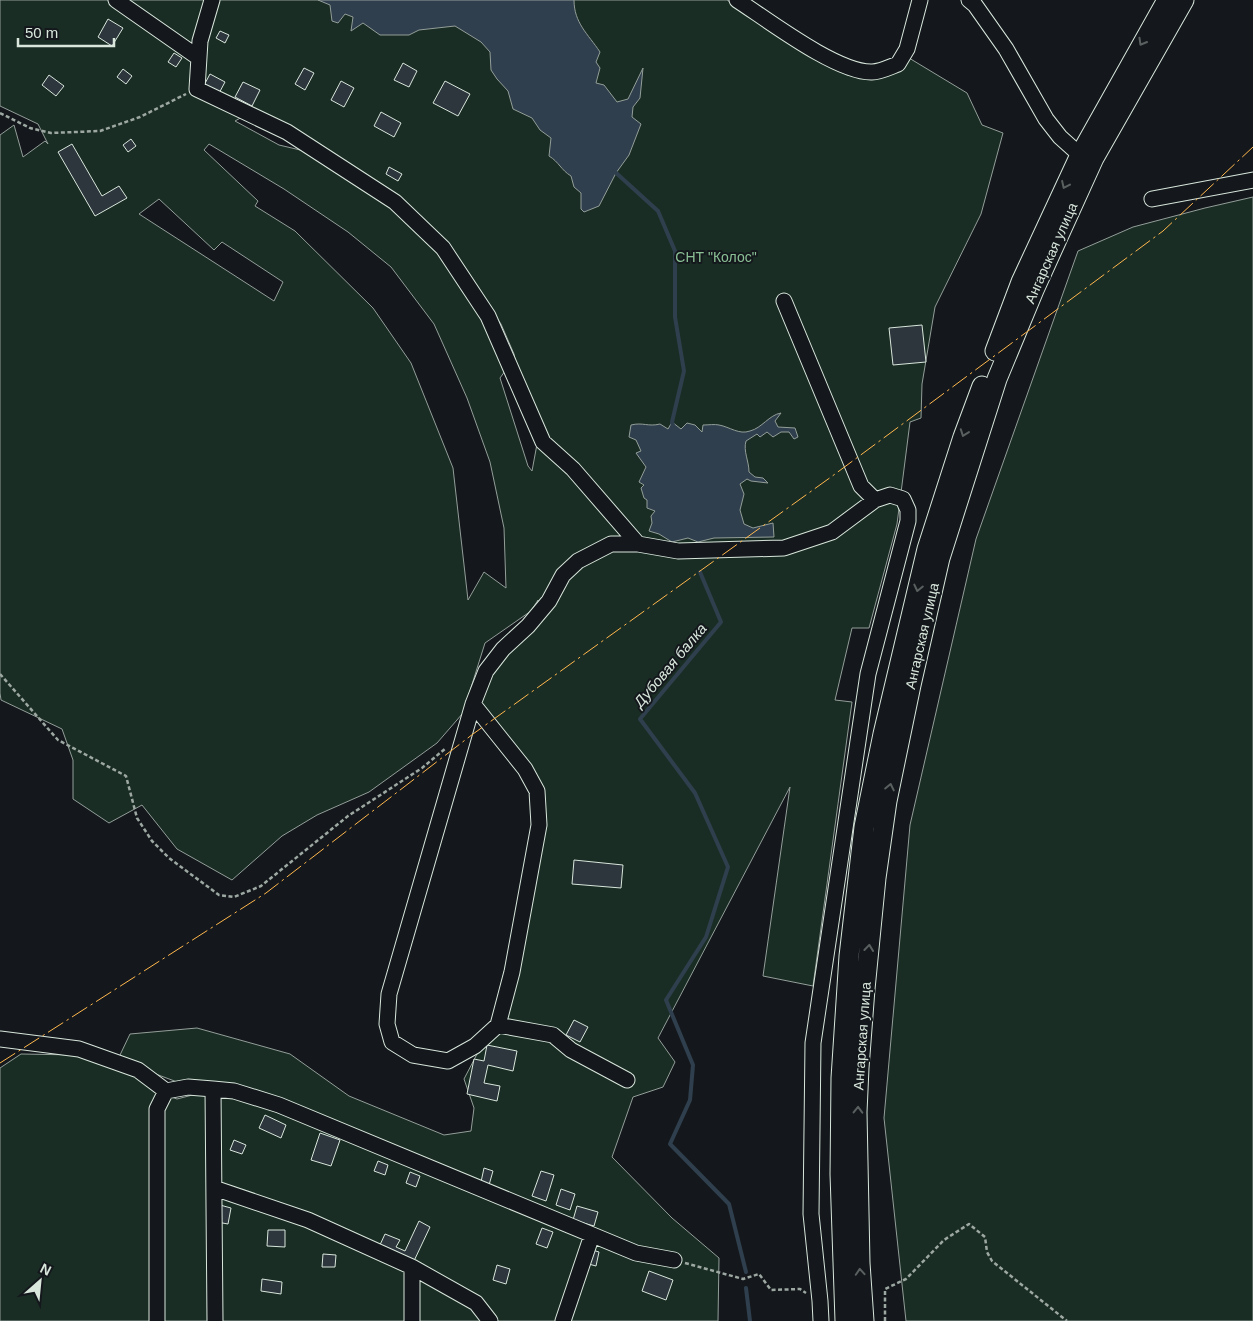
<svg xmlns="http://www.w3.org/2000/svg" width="1253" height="1321" font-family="Arial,sans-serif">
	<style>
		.green { fill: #1a2d24; stroke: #939e99; fill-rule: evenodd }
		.water { fill: #2f3f4d; stroke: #939e99 }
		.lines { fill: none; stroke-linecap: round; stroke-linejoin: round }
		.stream { stroke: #2f3f4d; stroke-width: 4 }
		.building { fill: #2c363c; stroke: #d8e6dc }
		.minor-casing { stroke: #d8e6dc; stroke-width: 17 }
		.major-casing { stroke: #d8e6dc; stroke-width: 21 }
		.path { stroke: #9da8a2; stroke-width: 2.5; stroke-dasharray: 4 2.5; stroke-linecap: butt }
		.minor { stroke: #14181c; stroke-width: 15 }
		.major { stroke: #14181c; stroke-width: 19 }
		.power { stroke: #ffb74d; stroke-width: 1; stroke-dasharray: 18 4 2.5 4; stroke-linecap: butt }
		.oneway { stroke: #59605f }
		.labels { text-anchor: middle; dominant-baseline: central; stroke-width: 4; stroke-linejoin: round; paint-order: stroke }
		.street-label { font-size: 14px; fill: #d8e6dc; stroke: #14181c }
		.park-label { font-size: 14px; fill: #8ac095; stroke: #14181c }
		.water-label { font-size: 15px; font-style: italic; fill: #d8e6dc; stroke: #14181c }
	</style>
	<rect width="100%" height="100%" fill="#14181c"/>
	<path class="green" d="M0 0H727L847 75 866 76 909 58 967 93 982 125 1003 133 981 214 935 307 922 384 921 418 910 422 897 524 869 628H852L835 700 852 702 813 986 763 976 790 787 658 1038 675 1062 663 1087 633 1097 612 1157 672 1218 719 1258 718 1321H0V1068L21 1054 77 1055 138 1074 160 1093 177 1099 204 1092 145 1070 120 1055 130 1034 197 1028 290 1054 349 1096 444 1135 471 1131 474 1108 464 1079 489 1031 512 941 533 823 529 786 477 716 486 677 534 623 538 600 531 611 485 643 463 713 437 743 369 792 317 815 282 836 232 880 177 849 142 805 109 823 73 799V760L62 729 1 700 0 693V135L14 125 23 157 45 141 48 144 38 124 0 106ZM253 111 313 153 279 145 235 121ZM209 144 284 189 348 232 391 267 434 324 467 398 490 462 504 528 506 588 484 572 468 600 453 468 411 363 373 308 295 231 255 206 258 201 204 150ZM159 199 214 250 222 242 283 282 274 301 139 214ZM440 252 468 277 501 324 514 354 521 388 540 428 532 471 528 466 500 378 505 371 487 320Z
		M1253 197V1321H906L884 1118 910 825 976 539 1078 251 1133 227 1205 208Z"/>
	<path class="water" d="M318 0H574C574 23 588 34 600 52L596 62 600 68 596 83 604 85 617 102 628 99 643 68 640 98 633 107 632 117 641 124 629 155 616 173 599 206 584 212 581 209V193L574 187 571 176C561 170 559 162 549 156L551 138 540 130 532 118 513 109 508 91 497 79 491 70 490 52 481 42 455 26 419 30 409 35H380L363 23 351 31 353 17 345 14 338 23 332 21 330 5Z
		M781 413 775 421 778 427 795 428 798 437 794 439 789 432H781L773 437 767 432 760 437 757 434 746 441C743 451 749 461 749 472L755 477 763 478 768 483 751 481 747 479 740 484 744 494 740 510 744 524 753 528 773 523 774 537 714 538 698 542 688 538 672 542 659 534 649 531 652 523 651 516 655 511 647 508V500L644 498 641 488 644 485 639 482 646 467 636 453 641 451 636 440 629 437 631 425C643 422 648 427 660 424L668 429 672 422 681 429 687 423 695 425 702 432 703 425C708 425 715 424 719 425 730 427 739 435 750 431 762 428 769 415 781 413Z"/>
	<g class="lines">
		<path class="stream" d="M614 171 658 211 675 251V317L684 371 672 422 673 426
			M700 572 721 622 640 719 695 793 728 867 706 937 666 1000 693 1065 690 1100 670 1144 729 1204 746 1272
			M746 1288 750 1321"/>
	</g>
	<path class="building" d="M108 19 123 28 112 46 98 37Z
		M220 31 229 35 225 43 216 38Z
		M174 53 182 58 176 67 168 62Z
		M403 63 417 71 409 87 394 80Z
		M304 68 314 73 305 90 295 84Z
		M123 69 132 76 126 84 117 77Z
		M210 74 225 82 217 97 202 89Z
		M49 75 64 86 56 96 42 85Z
		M341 81 354 88 344 107 331 100Z
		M445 81 470 94 458 116 433 103Z
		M243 82 260 90 252 106 235 97Z
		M381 112 401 123 394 137 374 126Z
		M131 139 136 146 128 152 123 145Z
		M72 144 102 196 119 186 127 198 95 216 58 152Z
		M389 167 402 174 398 181 386 174Z
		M922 325 926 362 893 365 889 328Z
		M574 860 623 865 621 888 572 884Z
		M574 1020 588 1027 580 1042 566 1035Z
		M487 1045 517 1051 513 1071 488 1065 484 1083 500 1086 497 1101 467 1094 474 1059 484 1061Z
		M265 1115 286 1125 281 1138 259 1128Z
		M320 1133 340 1140 331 1166 311 1160Z
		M234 1140 246 1145 242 1154 230 1150Z
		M378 1161 388 1165 385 1175 374 1171Z
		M484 1168 493 1171 489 1185 481 1182Z
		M541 1171 554 1175 546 1201 532 1196Z
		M410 1172 420 1176 416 1187 406 1183Z
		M561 1189 575 1194 570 1210 556 1205Z
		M220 1205 231 1208 228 1224 217 1222Z
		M577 1206 598 1212 594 1226 573 1220Z
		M419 1221 430 1227 413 1263 379 1247 385 1234 400 1240 396 1247 405 1251Z
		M542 1228 553 1232 547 1248 536 1244Z
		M268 1230H285V1247L267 1246Z
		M589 1249 599 1252 596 1266 585 1263Z
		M323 1254 336 1255 335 1267H322Z
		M497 1265 510 1269 506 1284 493 1280Z
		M649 1271 673 1280 666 1300 642 1291Z
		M262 1279 282 1282 281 1294 261 1291Z"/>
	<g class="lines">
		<g class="minor-casing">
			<path id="minor" d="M116 0 199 58
				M212 0 200 41 197 89 287 132 395 202 443 248 488 316 543 442 573 469 638 544
				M737 0C768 20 837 73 872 72 880 72 890 67 898 64L907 49 920 0
				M969 0 975 5 1006 49 1046 119 1060 137 1080 155
				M1152 199 1253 180
				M784 301 861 486 875 500
				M473 704 525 769 537 791 539 825 512 972 498 1025 475 1046 448 1061 413 1055 392 1042 387 1024 389 994 473 704 486 671 503 649 528 626 549 601 563 575 578 561 611 544H638L678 551 784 548 832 532 875 500 890 495 903 499 908 510V521L868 674 813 1043 811 1214 820 1301 821 1321
				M498 1025 553 1035 571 1050 627 1080
				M0 1039 79 1049 138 1070 166 1091 157 1109V1321
				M213 1089 234 1091 279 1105 636 1253 674 1260
				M166 1091 188 1087 213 1089 215 1321
				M214 1188 308 1220 412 1267V1321
				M412 1267 476 1303 490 1321
				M563 1321 592 1235"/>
		</g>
		<g class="major-casing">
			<path id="major" d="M995 351 1021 282 1080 155 1167 0
				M845 1321 840 1174 841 1078 849 956 864 827 883 734 927 549 963 437 982 386
				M864 1321 860 1263 857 1112 859 1068 865 989 876 878 887 801 911 685 940 558 997 379 1034 290 1094 158 1184 0"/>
		</g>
		<path class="path" d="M0 113 30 128 51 133 100 131 140 117 186 94
			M0 674 58 740 126 776 137 818 152 841 169 858 219 895 234 897 261 886 348 816 422 768 446 748
			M685 1263 743 1279 759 1274 771 1290 800 1289 806 1293
			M885 1321V1289L906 1279 944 1240 969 1224 985 1237 987 1252 992 1261 1067 1321"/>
		<use href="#minor" class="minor"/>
		<use href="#major" class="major"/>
		<path class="power" d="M0 1063 266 893 473 734 831 477 1163 231 1253 147"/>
	</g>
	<defs><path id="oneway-chevron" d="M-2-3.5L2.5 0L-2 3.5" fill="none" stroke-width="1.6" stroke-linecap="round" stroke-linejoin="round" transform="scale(1.25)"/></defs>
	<g class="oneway">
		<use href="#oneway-chevron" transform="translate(1142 42) rotate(120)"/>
		<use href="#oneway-chevron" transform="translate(1065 185) rotate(115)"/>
		<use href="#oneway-chevron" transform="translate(964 433) rotate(110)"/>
		<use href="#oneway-chevron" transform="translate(918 588) rotate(103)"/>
		<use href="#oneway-chevron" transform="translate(890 787) rotate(-78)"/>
		<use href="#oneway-chevron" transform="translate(869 948) rotate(-84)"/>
		<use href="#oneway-chevron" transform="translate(858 1110) rotate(-89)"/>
		<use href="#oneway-chevron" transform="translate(860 1272) rotate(-94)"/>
	</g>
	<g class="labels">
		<g class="street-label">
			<text transform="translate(1051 253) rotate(-66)">Ангарская улица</text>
			<text transform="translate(922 636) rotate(-77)">Ангарская улица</text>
			<text transform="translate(862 1036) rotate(-86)">Ангарская улица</text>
		</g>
		<g class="park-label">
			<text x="716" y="257">СНТ "Колос"</text>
		</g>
		<g class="water-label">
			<text transform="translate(670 665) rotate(-50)">Дубовая балка</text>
		</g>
	</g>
	<g transform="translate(40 1281) rotate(27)" stroke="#14181c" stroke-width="4" paint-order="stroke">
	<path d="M0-4L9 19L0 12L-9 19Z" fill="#d8e6dc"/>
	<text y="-8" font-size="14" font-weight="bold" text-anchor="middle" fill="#d8e6dc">N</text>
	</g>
	<path d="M18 38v8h96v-8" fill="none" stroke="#d8e6dc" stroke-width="2.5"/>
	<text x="25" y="38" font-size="15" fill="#d8e6dc" stroke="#14181c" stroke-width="4" paint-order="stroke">50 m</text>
</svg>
